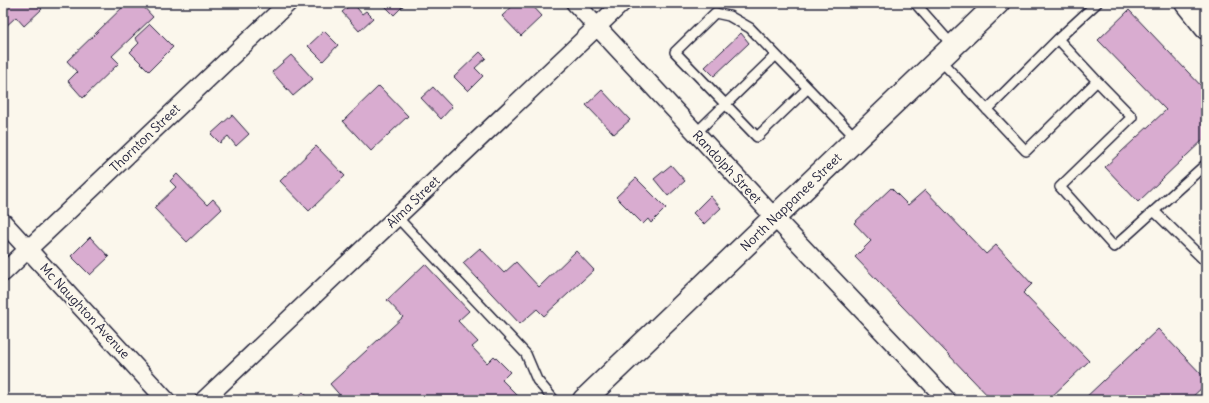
<svg xmlns="http://www.w3.org/2000/svg" width="1209" height="403" font-family="Delius,sans-serif">
	<style>
		.building { fill: #d9acd0; stroke: #22223b }
		.lines { fill: none; stroke-linecap: round; stroke-linejoin: round }
		.lane-casing { stroke: #22223b; stroke-width: 12 }
		.street-casing { stroke: #22223b; stroke-width: 20 }
		.secondary-casing { stroke: #22223b; stroke-width: 25 }
		.primary-casing { stroke: #22223b; stroke-width: 25 }
		.lane { stroke: #fbf7ec; stroke-width: 9 }
		.street { stroke: #fbf7ec; stroke-width: 17 }
		.secondary { stroke: #fbf7ec; stroke-width: 22 }
		.primary { stroke: #fbf7ec; stroke-width: 22 }
		.labels { text-anchor: middle; dominant-baseline: central; stroke-width: 4; stroke-linejoin: round; paint-order: stroke }
		.street-label { font-size: 13px; fill: #22223b; stroke: #fbf7ec }
	</style>
	<rect width="100%" height="100%" fill="#fbf7ec"/>
	<filter id="ink" filterUnits="userSpaceOnUse"><feTurbulence type="fractalNoise" baseFrequency=".025" numOctaves="2"/><feDisplacementMap in="SourceGraphic" scale="8" xChannelSelector="R" yChannelSelector="G"/><feConvolveMatrix kernelMatrix="1 2 1 2 8 2 1 2 1" color-interpolation-filters="sRGB"/></filter>
	<g filter="url(#ink)">
		<path class="building" d="M3 3H36L42 9 24 26 16 17 3 29Z
			M127 3H140L153 17 112 56 119 63 83 98 68 81 77 72 67 61Z
			M353 3 362 14 366 11 373 18 359 31 342 12Z
			M382 3H406L394 15Z
			M516 3H530L542 16 521 36 502 16Z
			M1129 10 1206 91V137L1138 202 1105 167 1166 110 1098 40Z
			M150 24 173 47 149 71 130 52 139 43 135 38Z
			M324 31 338 45 323 61 308 46Z
			M741 33 749 43 714 76 705 67Z
			M480 52 486 58 475 68 483 76 468 91 454 77Z
			M291 55 313 79 293 96 272 72Z
			M379 86 408 116 371 151 343 121Z
			M433 87 452 107 441 119 421 98Z
			M602 90 630 120 614 134 586 105Z
			M232 115 249 134 236 146 228 136 220 143 211 134Z
			M316 146 345 176 309 211 280 181Z
			M671 165 685 181 668 196 654 179Z
			M177 174 207 205 213 199 222 209 187 242 154 208 176 187 170 181Z
			M636 178 666 208 651 223 648 219 643 224 616 197Z
			M891 188 908 205 925 190 986 254 996 245 1032 284 1023 293 1089 361 1048 400H992L855 257 871 241 854 223Z
			M710 196 721 208 704 224 693 213Z
			M90 237 109 257 90 275 71 256Z
			M480 248 504 273 516 262 539 287 576 251 594 270 544 316 537 309 520 324 463 263Z
			M425 264 469 311 458 321 478 342 472 347 487 363 494 356 510 372 502 380 521 399 520 400H389L385 396 381 400H344L330 384 403 317 387 300Z
			M1158 329 1206 379V384L1189 400H1083Z
			M303 392 310 400H294Z"/>
		<g class="lines">
			<g class="lane-casing">
				<path id="lane" d="M915 3 953 46
					M1058 39 1097 81
					M939 59 1026 151 1097 81 1132 117 1060 187 1114 247 1206 164
					M808 88 757 137 675 52 715 13 729 16 750 28 857 139
					M987 110 1058 39 1097 3
					M696 133 776 55
					M1154 211 1206 262
					M397 217 526 354 537 380 554 400"/>
			</g>
			<g class="street-casing">
				<path id="street" d="M575 3 775 218 947 400
					M3 222 166 400
					M3 273 288 3
					M204 400 622 3"/>
			</g>
			<g class="secondary-casing">
				<path id="secondary" d="M1186 3 1206 28"/>
			</g>
			<g class="primary-casing">
				<path id="primary" d="M584 400 998 3"/>
			</g>
			<use href="#lane" class="lane"/>
			<use href="#street" class="street"/>
			<use href="#secondary" class="secondary"/>
			<use href="#primary" class="primary"/>
		</g>
	</g>
	<g class="labels">
		<g class="street-label">
			<text transform="translate(145 138) rotate(-44)">Thornton Street</text>
			<text transform="translate(727 167) rotate(47)">Randolph Street</text>
			<text transform="translate(413 202) rotate(-44)">Alma Street</text>
			<text transform="translate(791 202) rotate(-44)">North Nappanee Street</text>
			<text transform="translate(85 311) rotate(47)">Mc Naughton Avenue</text>
		</g>
	</g>
	<rect width="1209" height="403" fill="none" stroke="#fbf7ec" stroke-width="16"/>
	<rect x="8" y="8" width="1193" height="387" fill="none" stroke="#22223b" stroke-width="1.5" filter="url(#ink)"/>
</svg>
